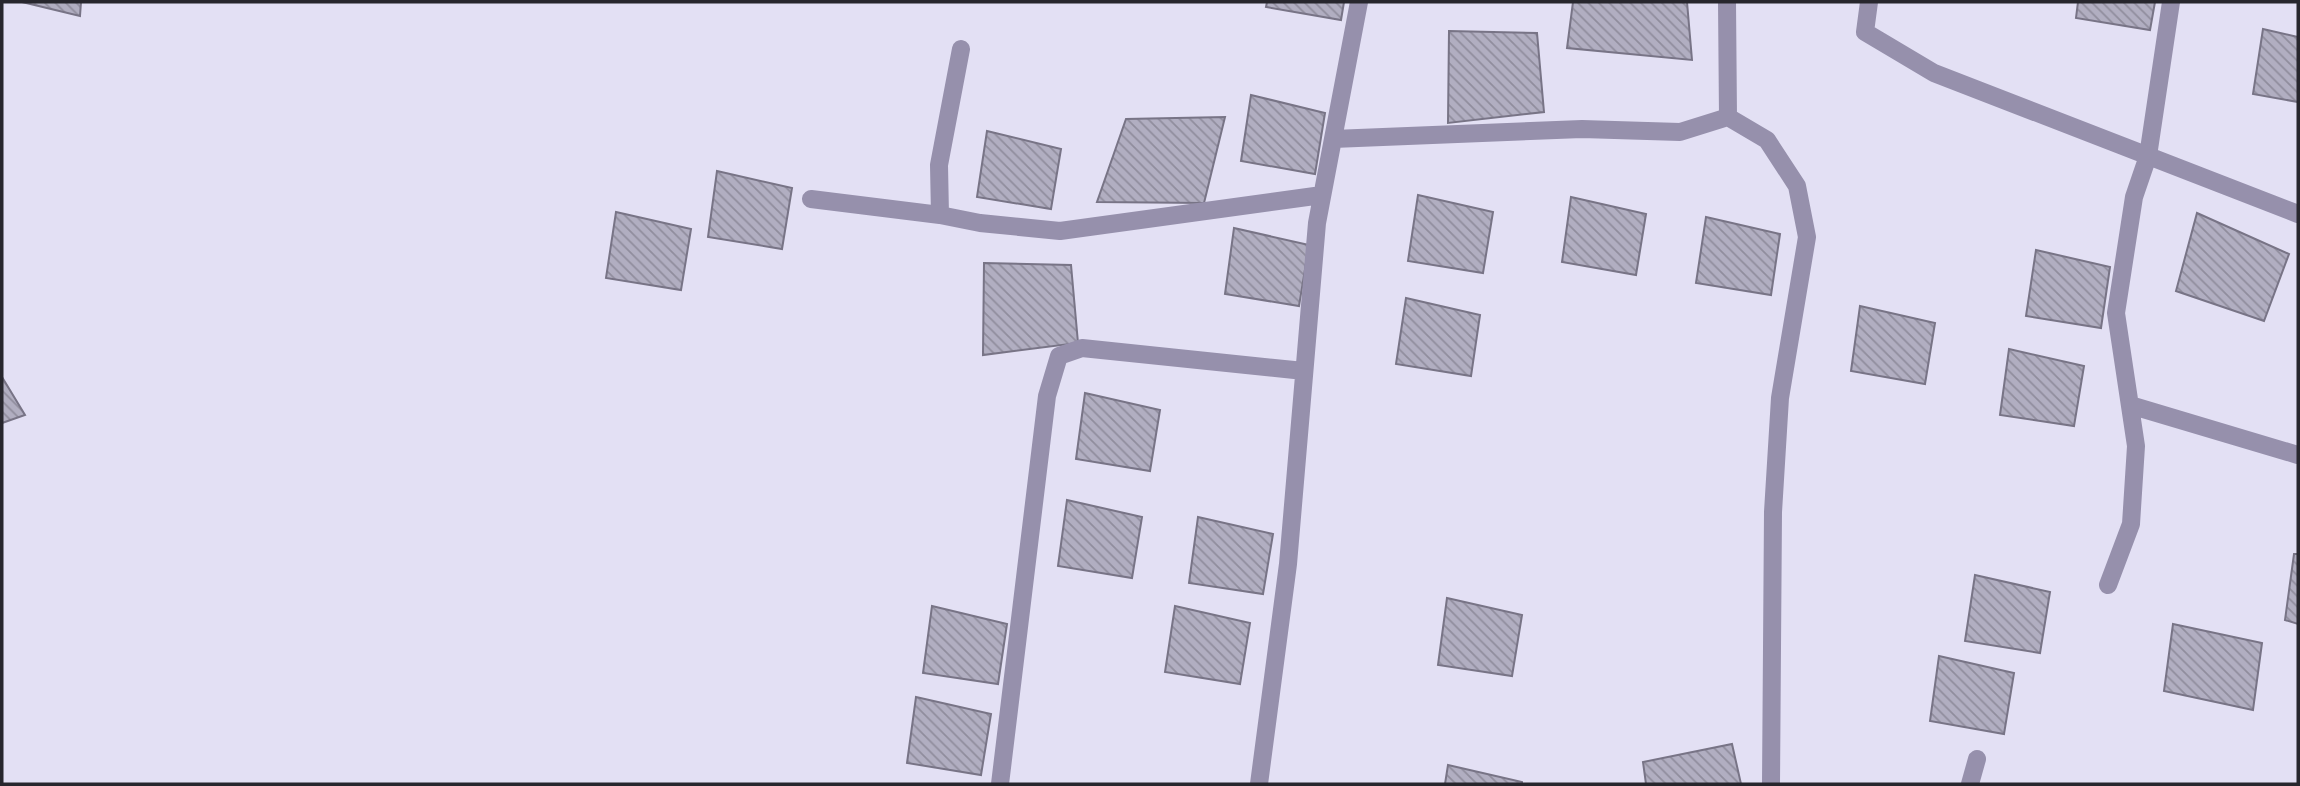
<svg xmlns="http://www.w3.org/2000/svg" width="2300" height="786" font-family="Spectral,serif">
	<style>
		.building { fill: url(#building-back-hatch); stroke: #787486; stroke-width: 2 }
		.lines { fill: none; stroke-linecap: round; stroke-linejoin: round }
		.minor { stroke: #9690ac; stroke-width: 18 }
	</style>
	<defs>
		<pattern id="building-back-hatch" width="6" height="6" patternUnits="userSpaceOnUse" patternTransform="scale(1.75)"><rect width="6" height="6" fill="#b1aec1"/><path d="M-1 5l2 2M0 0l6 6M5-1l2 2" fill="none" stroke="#908d9d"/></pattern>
	</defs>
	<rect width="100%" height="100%" fill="#e3e0f4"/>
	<path class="building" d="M22 2H81L80 16Z
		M1267 2H1344L1341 20 1266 7Z
		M1573 2H1687L1692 60 1567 48Z
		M2078 2H2155L2150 30 2076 18Z
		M2263 29 2298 37V102L2253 94Z
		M1449 31 1537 33 1544 112 1448 123Z
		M1251 95 1325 113 1315 174 1241 161Z
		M1225 117 1204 203 1097 202 1126 119Z
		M987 131 1061 149 1051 209 977 197Z
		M717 171 792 188 782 249 708 237Z
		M1418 195 1493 212 1483 273 1408 261Z
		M1571 197 1646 214 1636 275 1562 262Z
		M616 212 691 229 681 290 606 278Z
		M2197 213 2289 254 2264 321 2176 291Z
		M1706 217 1780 234 1771 295 1696 283Z
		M1234 228 1309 245 1299 306 1225 294Z
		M2036 250 2110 267 2101 328 2026 316Z
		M984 263 1071 265 1078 343 983 355Z
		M1406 298 1480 315 1471 376 1396 364Z
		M1860 306 1935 323 1925 384 1851 371Z
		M2009 349 2084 366 2074 426 2000 415Z
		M2 377 25 415 2 423Z
		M1085 393 1160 410 1150 471 1076 459Z
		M1067 500 1142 517 1132 578 1058 566Z
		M1198 517 1273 534 1263 594 1189 583Z
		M2294 554H2298V624L2285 620Z
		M1975 575 2050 592 2040 653 1965 641Z
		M1447 598 1522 615 1512 676 1438 665Z
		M932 606 1007 624 998 684 923 673Z
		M1175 606 1250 623 1240 684 1165 672Z
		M2173 624 2262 643 2253 710 2164 691Z
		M1939 656 2014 673 2004 734 1930 721Z
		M916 697 991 714 981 775 907 763Z
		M1732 744 1741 784H1646L1643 762Z
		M1448 765 1522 782V784H1445Z"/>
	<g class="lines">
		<path class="minor" d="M1727 2 1728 117
			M1869 2 1865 32 1934 73 2298 214
			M961 49 939 165 940 215 980 223 1060 231 1322 195
			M1333 139 1582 129 1680 132 1728 117 1767 140 1797 186 1807 237 1780 398 1773 512 1771 784
			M811 199 940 215
			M2130 405 2298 455
			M2108 585 2131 524 2136 446 2116 313 2134 197 2148 156 2171 2
			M1000 784 1047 396 1059 356 1082 348 1304 371
			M1259 784 1288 564 1317 223 1359 2
			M1970 784 1977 759"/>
	</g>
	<rect width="2300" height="786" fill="none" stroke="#27262d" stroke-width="7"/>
</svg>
